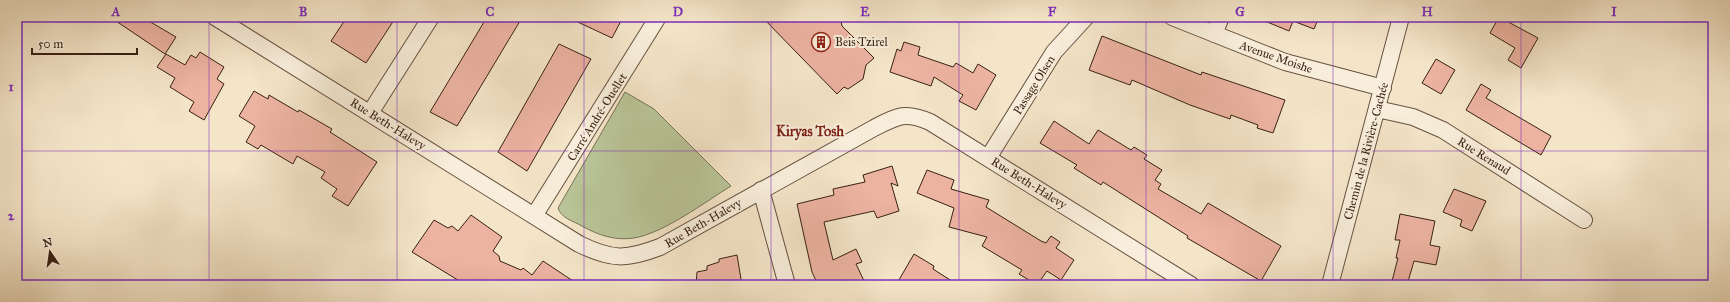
<svg xmlns="http://www.w3.org/2000/svg" width="1730" height="302" font-family="'IM FELL Great Primer',serif">
	<style>
		.green { fill: #b9c598; stroke: #787256 }
		.building { fill: #ecb3a1; stroke: #382014 }
		.lines { fill: none; stroke-linecap: round; stroke-linejoin: round }
		.minor-casing { stroke: #675141; stroke-width: 18 }
		.minor { stroke: #f8eedb; stroke-width: 16 }
		.grid { fill: none; stroke: #7b2cbf; stroke-width: 1; stroke-opacity: 0.55 }
		.labels { text-anchor: middle; dominant-baseline: central; stroke-width: 4; stroke-linejoin: round; paint-order: stroke }
		.poi-label { font-size: 12px; fill: #382014; stroke: #f8eedb; text-anchor: start }
		.street-label { font-size: 12px; fill: #382014; stroke: #f8eedb }
		.quarter-label { font-size: 14px; font-weight: bold; fill: #7a1f14; stroke: #f8eedb }
		.neatline { fill: none; stroke: #7b2cbf; stroke-width: 1.5 }
		.grid-label { font-size: 13px; text-anchor: middle; font-weight: bold; fill: #7b2cbf }
	</style>
	<rect width="100%" height="100%" fill="#f4e5c8"/>
	<filter id="stains"><feTurbulence type="fractalNoise" baseFrequency=".005" numOctaves="4"/><feColorMatrix values="0 0 0 0 .2 0 0 0 0 .09 0 0 0 0 .02 0 0 0 .5 -.17"/></filter>
	<radialGradient id="worn" r=".72"><stop offset=".6" stop-color="#630" stop-opacity="0"/><stop offset="1" stop-color="#630" stop-opacity=".3"/></radialGradient>
	<path class="green" d="M625 92 654 109 731 186C705 202 664 233 634 238 615 241 598 235 582 226 573 221 561 218 558 208Z"/>
	<path class="building" d="M110 17H142L176 37 165 54Z
		M347 17H396L366 63 331 41Z
		M487 17H512L520 21 457 126 430 112Z
		M567 17H623L612 38Z
		M762 17H840L842 26 874 58 866 65 863 79 848 89 844 87 837 94Z
		M1255 17H1319L1314 29 1293 21 1289 31Z
		M1499 17 1538 38 1521 68 1508 60 1515 48 1490 33Z
		M1102 36 1201 75 1202 72 1285 100 1273 133 1257 128 1258 125 1231 115 1230 119 1190 105 1132 80 1130 85 1089 70Z
		M904 42 920 47 918 55 953 67 956 63 973 73 978 64 996 75 976 110 959 101 963 95 934 77 931 86 890 72 897 49 901 51Z
		M559 44 591 59 527 171 498 152Z
		M200 52 224 67 217 79 224 84 204 120 189 111 194 102 170 87 175 78 157 67 166 54 185 65 191 55 196 58Z
		M1436 59 1455 70 1441 94 1422 83Z
		M1481 84 1491 90 1486 98 1551 136 1541 155 1466 110Z
		M254 91 268 99 269 95 298 112 299 110 332 129 330 132 377 162 348 206 332 196 337 189 321 178 325 172 297 156 293 164 261 145 258 149 246 142 255 126 239 116Z
		M1054 121 1089 144 1098 130 1131 150 1134 147 1147 155 1144 159 1162 170 1155 180 1161 184 1158 189 1201 214 1208 203 1281 246 1261 281 1187 238 1188 236 1103 182 1101 185 1074 168 1077 165 1040 143Z
		M892 166 898 186 891 183 899 211 877 218 874 211 824 222 833 260 856 249 862 262 856 264 866 285H818L812 272 797 204 834 195 833 189 865 182 863 175Z
		M927 170 954 180 951 189 989 200 986 207 1041 241 1046 243 1051 236 1060 242 1056 248 1074 260 1061 280 1047 271 1037 285 1019 274 1022 270 982 246 987 237 949 227 954 208 917 193Z
		M1454 189 1486 201 1472 231 1460 226 1462 220 1443 212Z
		M1400 214 1435 221 1430 245 1440 247 1436 265 1414 261 1407 285H1391L1398 258H1396L1400 240H1395Z
		M471 215 502 237 493 251 499 256 500 261 521 270 523 268 532 275 543 261 579 285H466L412 252 434 220 448 228 452 226 458 231Z
		M914 254 934 266 933 269 958 285H896Z
		M737 255 742 285H696L697 272 707 270V266L719 262V259Z"/>
	<g class="lines">
		<g class="minor-casing">
			<path id="minor" d="M215 17 579 244C612 260 626 260 660 247L874 128C897 116 905 111 930 122L1191 285
				M1172 17 1285 62 1383 88
				M1214 34 1221 17
				M1377 109 1413 117 1443 130 1584 220
				M370 113 431 17
				M988 158 1054 52 1086 17
				M761 190 787 285
				M534 216 658 17
				M1330 285 1401 17"/>
		</g>
		<use href="#minor" class="minor"/>
	</g>
	<path class="grid" d="M209 17V285M397 17V285M584 17V285M771 17V285M959 17V285M1146 17V285M1333 17V285M1521 17V285M17 151H1713"/>
	<defs>
		<g id="building-ring" transform="scale(1)"><circle r="9.5" fill="#f8eedb" stroke="#8f2418" stroke-width="1.5"/><path d="M-4-6H4V6H1V3H-1V6H-4ZM-2.5-4.3h1.7v1.8h-1.7ZM.8-4.3h1.7v1.8H.8ZM-2.5-1h1.7V.8h-1.7ZM.8-1h1.7V.8H.8Z" fill="#8f2418"/></g>
	</defs>
	<g fill-rule="evenodd">
		<use href="#building-ring" x="821" y="42"/>
	</g>
	<g class="labels">
		<g class="poi-label">
			<text x="835" y="42">Beis Tzirel</text>
		</g>
		<g class="street-label">
			<text transform="translate(1276 57) rotate(19)">Avenue Moishe</text>
			<text transform="translate(1034 85) rotate(-58)">Passage Olsen</text>
			<text transform="translate(597 117) rotate(-58)">Carré André-Ouellet</text>
			<text transform="translate(388 124) rotate(32)">Rue Beth-Halevy</text>
			<text transform="translate(1366 151) rotate(-75)">Chemin de la Rivière-Cachée</text>
			<text transform="translate(1484 156) rotate(32)">Rue Renaud</text>
			<text transform="translate(1029 183) rotate(32)">Rue Beth-Halevy</text>
			<text transform="translate(703 223) rotate(-30)">Rue Beth-Halevy</text>
		</g>
		<g class="quarter-label">
			<text x="810" y="131">Kiryas Tosh</text>
		</g>
	</g>
	<rect width="1730" height="302" fill="none" stroke="#f4e5c8" stroke-width="44"/>
	<g transform="translate(50 252) rotate(347)" stroke="#f8eedb" stroke-width="3" paint-order="stroke">
	<path d="M0-3L7 15L0 10L-7 15Z" fill="#382014"/>
	<text y="-6" font-size="11" font-weight="bold" text-anchor="middle" fill="#382014">N</text>
	</g>
	<path d="M32 48v6h105v-6" fill="none" stroke="#382014" stroke-width="2"/>
	<text x="38" y="48" font-size="12" fill="#382014" stroke="#f8eedb" stroke-width="3" paint-order="stroke">50 m</text>
	<rect x="22" y="22" width="1686" height="258" class="neatline"/>
	<g class="grid-label">
		<text x="116" y="16">A</text>
		<text x="303" y="16">B</text>
		<text x="490" y="16">C</text>
		<text x="678" y="16">D</text>
		<text x="865" y="16">E</text>
		<text x="1052" y="16">F</text>
		<text x="1240" y="16">G</text>
		<text x="1427" y="16">H</text>
		<text x="1614" y="16">I</text>
		<text x="11" y="91">1</text>
		<text x="11" y="220">2</text>
	</g>
	<rect width="100%" height="100%" filter="url(#stains)"/>
	<rect width="100%" height="100%" fill="url(#worn)"/>
</svg>
